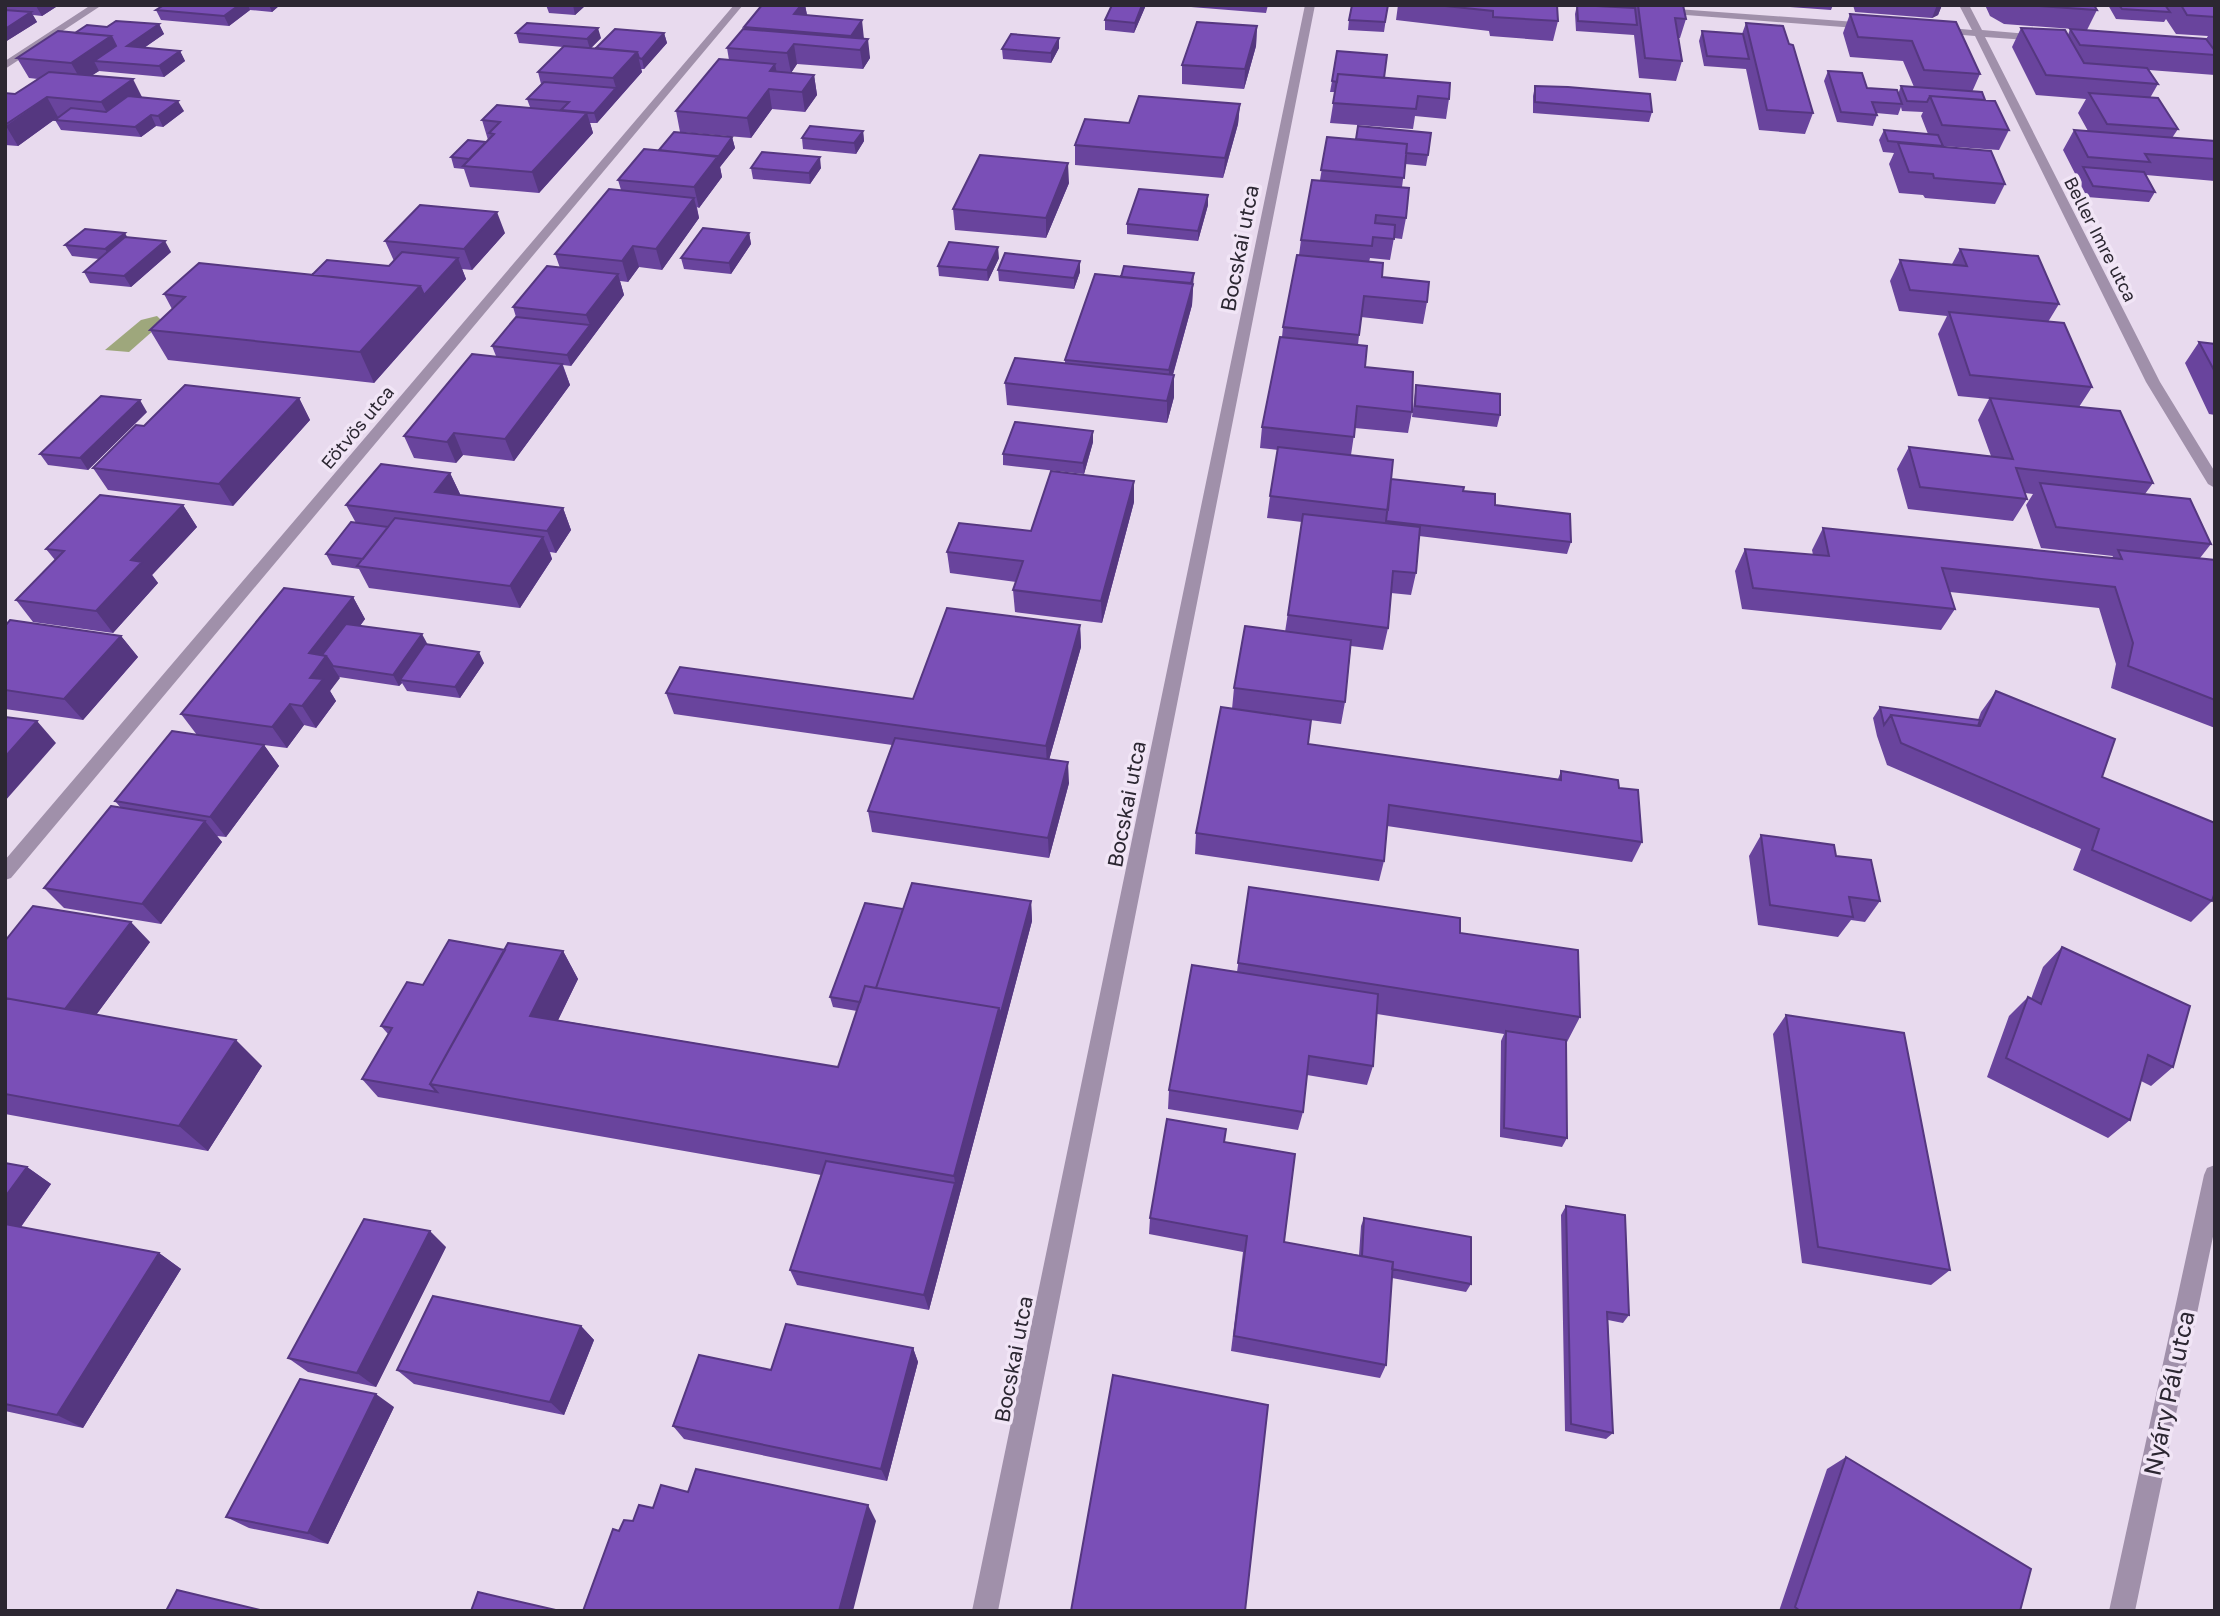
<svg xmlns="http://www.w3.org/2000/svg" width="2220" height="1616" font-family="'Golos Text',sans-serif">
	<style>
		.water { fill: #9ea77c }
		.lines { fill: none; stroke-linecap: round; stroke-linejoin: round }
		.minor { fill: #a090aa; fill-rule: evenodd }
		.wall { fill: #69449d }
		.shaded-wall { fill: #553780 }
		.building { fill: #7a4fb7; stroke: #553780; stroke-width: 2 }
		.labels { text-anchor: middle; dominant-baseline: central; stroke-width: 7; stroke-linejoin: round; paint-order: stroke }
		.far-street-label { font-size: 18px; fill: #2c2732; stroke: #f1e5f6 }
		.street-label { font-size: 21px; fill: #2c2732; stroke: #f1e5f6 }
		.near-street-label { font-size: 24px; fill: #2c2732; stroke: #f1e5f6 }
	</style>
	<rect width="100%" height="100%" fill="#e8daee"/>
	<path class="water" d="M157 316 163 322 129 352 105 350 141 320Z"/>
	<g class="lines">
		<path class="minor" d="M91 5H102L5 69V61Z
			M734 5H743L11 878 5 880V860Z
			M1305 5H1315L998 1611H972Z
			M1959 5H1969L1982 30 2040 35 2045 38 2040 41 1985 37 2160 382 2215 472V488L2208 484 2146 382 1975 36 1939 33 1934 30 1939 27 1972 30Z
			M1663 8 1869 23 1874 26 1869 29 1660 13V9Z
			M2215 1165V1227L2135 1611H2109L2204 1175 2207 1168Z"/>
	</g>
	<path class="wall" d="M5 5H59L42 16 33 15 37 22 5 42Z
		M164 5H280L272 12 250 10 229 26 161 20 156 10Z
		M546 5H586L575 15 549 13Z
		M762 5H805L807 15 864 39 870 58 863 69 797 64 791 73 814 75 817 95 805 112 772 109 751 138 680 132 676 111 729 60 727 48 744 29V27Z
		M1112 5H1146L1134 33 1105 30V20Z
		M1166 5H1268L1266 13Z
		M1388 5 1384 32 1348 30 1349 20Z
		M1398 5H1557L1558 21 1553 41 1490 36 1489 31 1396 20Z
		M1577 5 1635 8 1636 5H1683L1686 19 1680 38H1678L1682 61 1676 81 1639 78 1634 35 1576 31 1575 14Z
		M1789 5H1833L1831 10 1790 7Z
		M1853 5H1942L1938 15 1932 18 1855 12Z
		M1985 5H2094L2097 10 2087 30 2004 24 1990 16Z
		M2108 5H2215V75L2149 70 2158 84 2150 98 2178 129 2172 138 2215 141V181L2146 175 2155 192 2149 202 2087 197 2063 150 2074 130 2088 131 2078 113 2086 99 2036 95 2012 47 2021 28 2068 35 2070 29 2206 39 2208 36 2176 34 2166 19 2164 22 2116 19Z
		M1850 14 1956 22 1980 74 1972 92 1985 100 2009 130 1999 150 1942 146V147L2005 184 1995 204 1925 198 1923 195 1899 193 1889 164 1894 153 1883 152 1879 140 1884 130 1928 134 1921 116 1923 112 1902 111 1901 107 1898 115 1876 113 1877 115 1873 126 1837 122 1824 81 1828 71 1867 88 1898 94 1901 86 1914 87 1903 61 1850 57 1843 33Z
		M1746 23 1789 44 1813 113 1805 134 1759 130 1746 69 1704 66 1699 41 1702 31 1742 34Z
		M159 24 164 34 144 48 180 51 185 61 164 77 99 71 92 75 142 97 184 111 163 127 156 126 141 137 61 130 55 120 58 117 18 146 5 145V93L15 94 38 79 29 78 17 58 75 33 107 27Z
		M1257 26 1256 46 1244 89 1182 84V65Z
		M516 33 601 38 591 48H596L664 33 667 43 644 69H641L642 72 597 123H590L593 133 539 193 470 187 464 169 454 168 451 157 486 142 488 140 482 120 530 107 527 99 541 84 538 72 563 47 519 43Z
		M1059 48 1051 63 1003 59 1002 49Z
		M1384 78 1449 99 1446 119 1415 116 1413 129 1330 123 1335 92H1330L1332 81Z
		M1535 86 1652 112 1649 122 1533 113V96Z
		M1240 104 1238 124 1223 178 1075 165V145L1129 123Z
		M863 131 864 141 856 154 803 149 802 138Z
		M732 137 735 148 720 167 722 177 699 208 697 207 699 218 662 270 639 267 628 282 620 281 624 295 571 366 563 365 570 385 514 461 463 455 456 463 414 458 404 436 496 356 492 346 516 317 513 307 560 268 555 254 621 190 618 180 659 150Z
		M1327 137 1428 155 1426 166 1405 164 1402 187 1406 218 1402 239 1394 238 1390 260 1370 258 1369 262 1382 277 1427 302 1423 324 1361 317 1358 345 1365 367 1412 412 1408 433 1355 428 1351 455 1391 479 1463 491 1495 505 1571 542 1567 554 1419 536 1416 573 1411 595 1391 593 1388 628 1383 650 1351 646 1345 702 1341 724 1294 718 1308 744 1558 779 1561 771 1619 788 1642 842 1632 862 1387 826 1384 861 1379 881 1195 854 1196 833 1232 709 1234 688 1285 632 1302 522 1267 518 1270 496 1278 450 1260 448 1262 427 1282 337 1283 327 1299 255 1301 240 1320 180Z
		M751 168H821L810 184 753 179Z
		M1069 183 1046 238 955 230 953 209Z
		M1208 195V205L1198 241 1127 234V224Z
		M505 233 472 270 462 269 466 279 374 383 168 360 150 330 172 309 164 294 312 275 389 266 394 261 385 241Z
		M749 233 751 244 731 274 684 269 681 258Z
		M128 237 171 252 131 287 90 283 84 272 99 259 72 256 65 245Z
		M1960 249 2059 304 2048 322 2092 387 2079 407 2153 483 2145 494 2211 544 2200 558 2215 560V728L2111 688 2116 664 2099 608 1950 592 1955 609 1941 630 1742 609 1735 571 1745 549 1813 555 1812 550 1823 528 2112 558 2113 556 2041 548 2026 505 2033 494 2025 493 2027 499 2013 521 1908 509 1897 469 1909 447 1991 456 1978 420 1989 399 1958 396 1938 334 1947 316 1899 311 1890 281 1900 260 1952 264Z
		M999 258 988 281 939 276 938 266Z
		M1080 261V272L1074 289 999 281 998 270Z
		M1193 284 1192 305 1173 375 1174 397 1167 423 1007 405 1005 383 1065 363V360Z
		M2199 342 2215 344V415L2209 414 2185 363Z
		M1416 385 1500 415 1497 427 1412 417Z
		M299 398 310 420 233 506 108 490 93 468 144 426Z
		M147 412 88 470 48 465 40 454Z
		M1093 431V442L1084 474 1003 465V454Z
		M450 473 460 494 459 495 563 508 571 530 556 553 550 552 552 559 520 608 369 588 359 569 332 565 326 554 356 523 346 505Z
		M1134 502 1102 623 1015 612 1013 590 1016 582 950 573 947 552 1031 531Z
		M183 505 197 527 152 575 158 583 113 633 33 622 16 600 55 560 46 549Z
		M353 597 365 619 360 626 427 644 484 663 460 698 407 691 402 683 399 686 339 677 330 691 336 701 316 728 304 725 287 748 264 745 279 766 226 837 217 836 222 842 161 924 64 908 44 888 121 808 115 801 197 735 181 714Z
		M1080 625 1081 647 1049 760 1069 783 1049 858 872 832 868 811 892 745 674 714 666 693 913 699Z
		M5 626 121 636 138 657 83 720 5 709Z
		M1996 691 2102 777 2212 901 2191 922 2073 870 2081 849 1887 765 1877 736 1873 718 1880 707 1978 720 1981 712Z
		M1761 835 1836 856 1880 901 1865 922 1851 920 1838 937 1758 925 1749 856Z
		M1249 887 1460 933 1580 1017 1566 1044 1567 1138 1562 1147 1500 1137 1501 1041 1504 1034 1377 1014 1373 1066 1367 1085 1307 1075 1303 1112 1298 1130 1168 1109 1169 1090 1237 972Z
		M1031 901 1032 921 929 1310 797 1285 790 1270 821 1175 378 1097 362 1079 388 1034 381 1026 423 985 505 950 563 951 578 979 558 1020 838 1067 857 1011 833 1007 830 997 903 909Z
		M5 941 150 942 96 1015 262 1066 208 1151 5 1114Z
		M2062 947 2173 1067 2151 1086 2141 1081 2130 1120 2108 1138 1987 1077 2009 1016 2028 997 2031 999 2043 967Z
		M1786 1015 1950 1270 1931 1285 1802 1263 1773 1034Z
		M1225 1142 1284 1242 1359 1255 1361 1226 1364 1218 1471 1284 1466 1292 1392 1278 1386 1365 1380 1378 1231 1351 1243 1252 1149 1234 1150 1218Z
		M5 1163 27 1167 51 1184 21 1227 159 1253 181 1269 83 1428 5 1411Z
		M1566 1206 1629 1315 1623 1323 1608 1320 1613 1433 1606 1439 1565 1431 1561 1215Z
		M446 1247 376 1387 308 1372 288 1358Z
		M581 1326 594 1340 564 1415 414 1384 397 1370Z
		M913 1348 918 1362 887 1481 684 1439 673 1426 771 1370Z
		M394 1407 328 1544 249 1528 226 1517Z
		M1846 1457 2020 1611H1779L1827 1469Z"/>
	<path class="shaded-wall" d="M37 5H59L42 16 36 6Z
		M239 5H248L250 10 229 26 224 16Z
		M269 5H280L272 12Z
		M573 5H586L575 15Z
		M801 5H805L808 20 794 14Z
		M1142 5H1146L1134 33 1135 23Z
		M1937 5H1942L1938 15 1932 18Z
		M31 12 37 22 5 42V29Z
		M862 20 864 39 852 49 851 36Z
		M159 24 164 34 132 56 127 46Z
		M1257 26 1256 46 1244 89 1245 69Z
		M598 28 601 38 590 49 587 39Z
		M664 33 667 43 644 69 642 59Z
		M111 36 121 56 94 61 99 71 82 82 71 63Z
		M1059 38V48L1051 63V53Z
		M868 39 870 58 863 69 860 50Z
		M794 44 797 64 791 73 787 53Z
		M180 51 185 61 164 77 159 66Z
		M637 52 642 72 597 123 594 113 616 88 613 78Z
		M775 64 779 83 773 91 770 71Z
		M814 75 817 95 805 112 802 92Z
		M133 79 143 99 112 122 101 102Z
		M769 89 772 109 751 138 747 118Z
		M47 97 58 117 18 146 6 126Z
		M178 101 184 111 163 127 158 116Z
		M1240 104 1238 124 1223 178 1225 158Z
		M587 113 593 133 539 193 532 172Z
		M151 115 156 126 141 137 135 127Z
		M863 131 864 141 856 154 854 143Z
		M732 137 735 148 720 167 722 177 699 208 694 187Z
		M820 157 821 168 810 184 809 173Z
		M1068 163 1069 183 1046 238V218Z
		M1208 195V205L1198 241V231Z
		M694 198 699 218 662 270 656 249Z
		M497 212 505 233 472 270 464 249Z
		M125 233 131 244 111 260 105 249Z
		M749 233 751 244 731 274 729 263Z
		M165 241 171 252 131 287 124 276Z
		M633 246 639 267 628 282 622 261Z
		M998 247 999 258 988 281 987 270Z
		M458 258 466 279 374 383 360 352 420 286Z
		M1080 261V272L1074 289V278Z
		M1194 273 1192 305 1168 392 1169 370Z
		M618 274 624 295 571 366 567 355 590 325 586 315Z
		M562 364 570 385 514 461 505 439Z
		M1174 375V397L1167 423V401Z
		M299 398 310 420 233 506 219 484Z
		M140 400 147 412 88 470 80 458Z
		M1093 431V442L1084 474 1083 463Z
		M454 433 463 455 456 463 447 442Z
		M450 473 460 494 445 514 435 492Z
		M1134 481V502L1102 623 1101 601Z
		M183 505 197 527 152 575 158 583 113 633 96 611 131 560Z
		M563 508 571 530 556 553 547 531Z
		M543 537 552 559 520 608 510 586Z
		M353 597 365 619 331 664 340 678 330 691 336 701 316 728 302 706 310 678 309 653Z
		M1080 625 1081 647 1047 767 1046 746Z
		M422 634 428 645 400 680 402 683 399 686 393 675Z
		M121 636 138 657 83 720 64 699Z
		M479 652 484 663 460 698 455 687Z
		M290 704 304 725 287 748 272 727Z
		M37 721 56 743 5 801V757Z
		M264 745 279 766 226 837 210 817Z
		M1068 762 1069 783 1049 858 1048 838Z
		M205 821 222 842 161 924 142 904Z
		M1031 901 1032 921 1002 1035 1000 1016Z
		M131 922 150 942 82 1034 60 1015Z
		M563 951 578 979 547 1043 530 1016Z
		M999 1008 1002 1035 929 1310 924 1295 955 1183 954 1176Z
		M236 1040 262 1066 208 1151 179 1126Z
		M27 1167 51 1184 5 1249V1197Z
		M430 1231 446 1247 376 1387 357 1373Z
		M159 1253 181 1269 83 1428 57 1415Z
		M581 1326 594 1340 564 1415 550 1402Z
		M913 1348 918 1362 887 1481 881 1469Z
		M376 1394 394 1407 328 1544 308 1533Z
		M868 1505 876 1521 853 1611H839Z"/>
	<path class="building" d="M164 5H239L224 16 156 10Z
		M762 5H801L794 14 862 20 851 36 744 27Z
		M1112 5H1142L1135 23 1105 20Z
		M1352 5H1388L1385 22 1349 20Z
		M1436 5H1557L1558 21 1493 17V11Z
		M1577 5 1635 8 1637 25 1578 21Z
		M1638 5H1683L1686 19 1675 18 1682 61 1645 58Z
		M2025 5H2094L2097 10Z
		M2119 5H2165L2170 12 2122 9Z
		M2181 5H2215V17L2187 15Z
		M5 10 31 12 5 29Z
		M1850 14 1956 22 1980 74 1924 70 1912 41 1858 37Z
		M116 21 159 24 127 46 180 51 159 66 94 61 116 46 111 36 75 33 87 25 107 27Z
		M1197 22 1257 26 1245 69 1182 65Z
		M527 23 598 28 587 39 516 33Z
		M1746 23 1783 26 1789 44 1793 45 1813 113 1767 110Z
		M2021 28 2065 30 2084 63 2147 68 2158 84 2046 75Z
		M615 29 664 33 642 59 639 58 637 52 596 48Z
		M743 29 868 39 860 50 794 44 787 53 727 48Z
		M2070 29 2206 39 2215 51V55L2080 45Z
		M58 31 111 36 71 63 17 58Z
		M1702 31 1743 34 1749 59 1707 56Z
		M1011 34 1059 38 1051 53 1002 49Z
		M564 46 637 52 613 78 538 72Z
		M1337 51 1387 55 1384 78 1338 74 1337 82 1332 81Z
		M719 59 775 64 770 71 814 75 802 92 769 89 747 118 676 111Z
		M1828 71 1862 73 1867 88 1897 90 1902 104 1872 102 1877 115 1841 112Z
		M49 72 133 79 101 102 47 97 5 125V93L15 94Z
		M1338 74 1450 83 1449 99 1418 96 1416 109 1333 103Z
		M544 82 616 88 594 113 561 110 569 102 527 99Z
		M1535 86 1568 87 1650 94 1652 112 1535 102Z
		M1901 86 1982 92 1985 100 1930 96 1927 102 1907 101Z
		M2089 93 2158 98 2178 129 2107 124Z
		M128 96 178 101 158 116 151 115 135 127 55 120 71 108 106 112Z
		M1139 96 1240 104 1225 158 1075 145 1085 119 1129 123Z
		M1930 96 1995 101 2009 130 1942 125Z
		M497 105 587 113 532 172 463 166 494 134 489 133 500 122 482 120Z
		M810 126 863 131 854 143 802 138Z
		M1358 126 1431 133 1428 155 1406 153 1407 144 1356 139Z
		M1884 130 1938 135 1943 146 1888 141Z
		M2074 130 2215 141V159L2145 154 2150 162 2088 157Z
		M674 132 732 137 718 157 659 150Z
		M1327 137 1407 144 1404 178 1321 170Z
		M468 140 486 142 469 159 451 157Z
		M1898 143 1991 151 2005 184 1934 178 1933 174 1909 172Z
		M644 149 718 156 694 187 618 180Z
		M762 152 820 157 809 173 751 168Z
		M980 155 1068 163 1046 218 953 209Z
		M2083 167 2144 172 2155 192 2093 186Z
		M1312 180 1409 188 1406 218 1376 215 1375 223 1395 225 1394 239 1373 237 1372 246 1301 240Z
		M609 189 694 198 656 249 633 246 622 261 555 254Z
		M1139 189 1208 195 1198 231 1127 224Z
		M420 205 497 212 464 249 385 241Z
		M703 228 749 233 729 263 681 258Z
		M85 229 125 233 105 249 65 245Z
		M125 237 165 241 124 276 84 272Z
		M949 242 998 247 987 270 938 266Z
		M1960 249 2038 256 2059 304 1910 290 1900 260 1967 266Z
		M402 252 458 258 424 295 420 286 312 275 327 260 389 266Z
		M1005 253 1080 261 1074 278 998 270Z
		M1297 255 1383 263 1382 277 1429 282 1427 302 1364 296 1359 335 1283 327Z
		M199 263 420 286 360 352 150 330 185 297 164 294Z
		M547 266 618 274 586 315 513 307Z
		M1124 266 1194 273 1191 283 1121 277Z
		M1095 274 1193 284 1169 370 1065 360Z
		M1949 312 2064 323 2092 387 1970 375Z
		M516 317 590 325 567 355 492 346Z
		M1280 337 1367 346 1365 367 1413 372 1412 412 1357 406 1354 437 1262 427Z
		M2199 342 2215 344V372Z
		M472 354 562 364 505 439 454 433 447 442 404 436Z
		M1015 358 1174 375 1167 401 1005 383Z
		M185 385 299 398 219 484 93 468 136 425 144 426Z
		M1416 385 1500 394V415L1415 406Z
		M101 396 140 400 80 458 40 454Z
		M1990 398 2120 411 2153 483 2016 468 2027 499 1920 487 1909 447 2013 459Z
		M1015 422 1093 431 1083 463 1003 454Z
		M1278 447 1393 460 1388 510 1270 496Z
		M381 464 450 473 435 492 563 508 547 531 346 505Z
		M1051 471 1134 481 1101 601 1013 590 1023 561 947 552 959 523 1031 531Z
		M1391 479 1464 487 1463 491 1495 494V505L1570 514 1571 542 1386 521Z
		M2040 483 2190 499 2211 544 2056 527Z
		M100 495 183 505 131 560 142 562 96 611 16 600 64 551 46 549Z
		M1303 514 1420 527 1416 573 1393 571 1388 628 1288 615Z
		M395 518 543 537 510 586 357 566Z
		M351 522 388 527 363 559 326 554Z
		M1823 528 2122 559 2118 550 2215 560V700L2128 666 2133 643 2115 587 1942 568 1955 609 1753 588 1745 549 1829 556Z
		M284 588 353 597 309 653 326 656 310 678 323 679 302 706 290 704 272 727 181 714Z
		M947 608 1080 625 1046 746 666 693 680 667 913 699Z
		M10 620 121 636 64 699 5 690V626Z
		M346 624 422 634 393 675 333 666 326 656 322 655Z
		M1245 626 1351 640 1345 702 1234 688Z
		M425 644 479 652 455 687 400 680Z
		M1996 691 2115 739 2102 777 2215 823V892L2212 901 2092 850 2099 829 1901 743 1891 715 1980 726Z
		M1221 707 1311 720 1308 744 1561 780V771L1618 780 1619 788 1638 790 1642 842 1389 805 1384 861 1196 833Z
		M1880 707 1980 720 1978 726 1891 715 1884 725Z
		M5 717 37 721 5 757Z
		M172 731 264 745 210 817 115 801Z
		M895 738 1068 762 1048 838 868 811Z
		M111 806 205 821 142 904 44 888Z
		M1761 835 1834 845 1836 856 1871 860 1880 901 1849 897 1853 917 1770 905Z
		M912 883 1031 901 1000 1016 999 1008 876 988Z
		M1249 887 1460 918V933L1578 950 1580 1017 1238 963Z
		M865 903 903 909 876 988 865 986 860 1002 830 997Z
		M33 906 131 922 65 1009 5 998V941Z
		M449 940 505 950 430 1084 437 1092 362 1079 392 1028 381 1026 407 982 423 985Z
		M508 943 563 951 530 1016 838 1067 865 986 999 1008 954 1176 430 1084Z
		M2062 947 2190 1006 2173 1067 2148 1055 2130 1120 2006 1058 2028 997 2041 1004Z
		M1192 965 1378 994 1373 1066 1309 1056 1303 1112 1169 1090Z
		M5 998 236 1040 179 1126 5 1094Z
		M1786 1015 1904 1033 1950 1270 1818 1247Z
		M1506 1031 1566 1040 1567 1138 1504 1128Z
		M1167 1119 1226 1129 1224 1142 1295 1154 1284 1242 1393 1262 1386 1365 1234 1336 1247 1236 1150 1218Z
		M826 1161 955 1183 924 1295 790 1270Z
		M5 1163 27 1167 5 1197Z
		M1566 1206 1625 1215 1629 1315 1607 1312 1613 1433 1571 1424Z
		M1364 1218 1471 1237V1284L1392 1269 1393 1262 1362 1256Z
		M364 1219 430 1231 357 1373 288 1358Z
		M5 1224 159 1253 57 1415 5 1404Z
		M433 1296 581 1326 550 1402 397 1370Z
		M786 1324 913 1348 881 1469 673 1426 699 1355 771 1370Z
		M1113 1375 1268 1405 1245 1611H1071Z
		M300 1379 376 1394 308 1533 226 1517Z
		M1846 1457 2031 1569 2020 1611H1800L1795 1607Z
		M696 1469 868 1505 839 1611H583L613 1529 619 1531 624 1520 633 1521 639 1505 653 1508 661 1485 688 1492Z
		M177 1590 264 1611H166Z
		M478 1592 560 1611H471Z"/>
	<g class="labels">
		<g class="far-street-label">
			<text transform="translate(2101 239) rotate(63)">Beller Imre utca</text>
			<text transform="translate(357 427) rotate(-50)">Eötvös utca</text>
		</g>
		<g class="street-label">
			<text transform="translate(1239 248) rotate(-79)">Bocskai utca</text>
			<text transform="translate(1126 804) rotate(-79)">Bocskai utca</text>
			<text transform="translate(1013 1359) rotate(-79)">Bocskai utca</text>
		</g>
		<g class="near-street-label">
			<text transform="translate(2168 1393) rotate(-78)">Nyáry Pál utca</text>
		</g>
	</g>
	<rect width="2220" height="1616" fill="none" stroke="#2c2732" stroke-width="14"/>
</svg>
